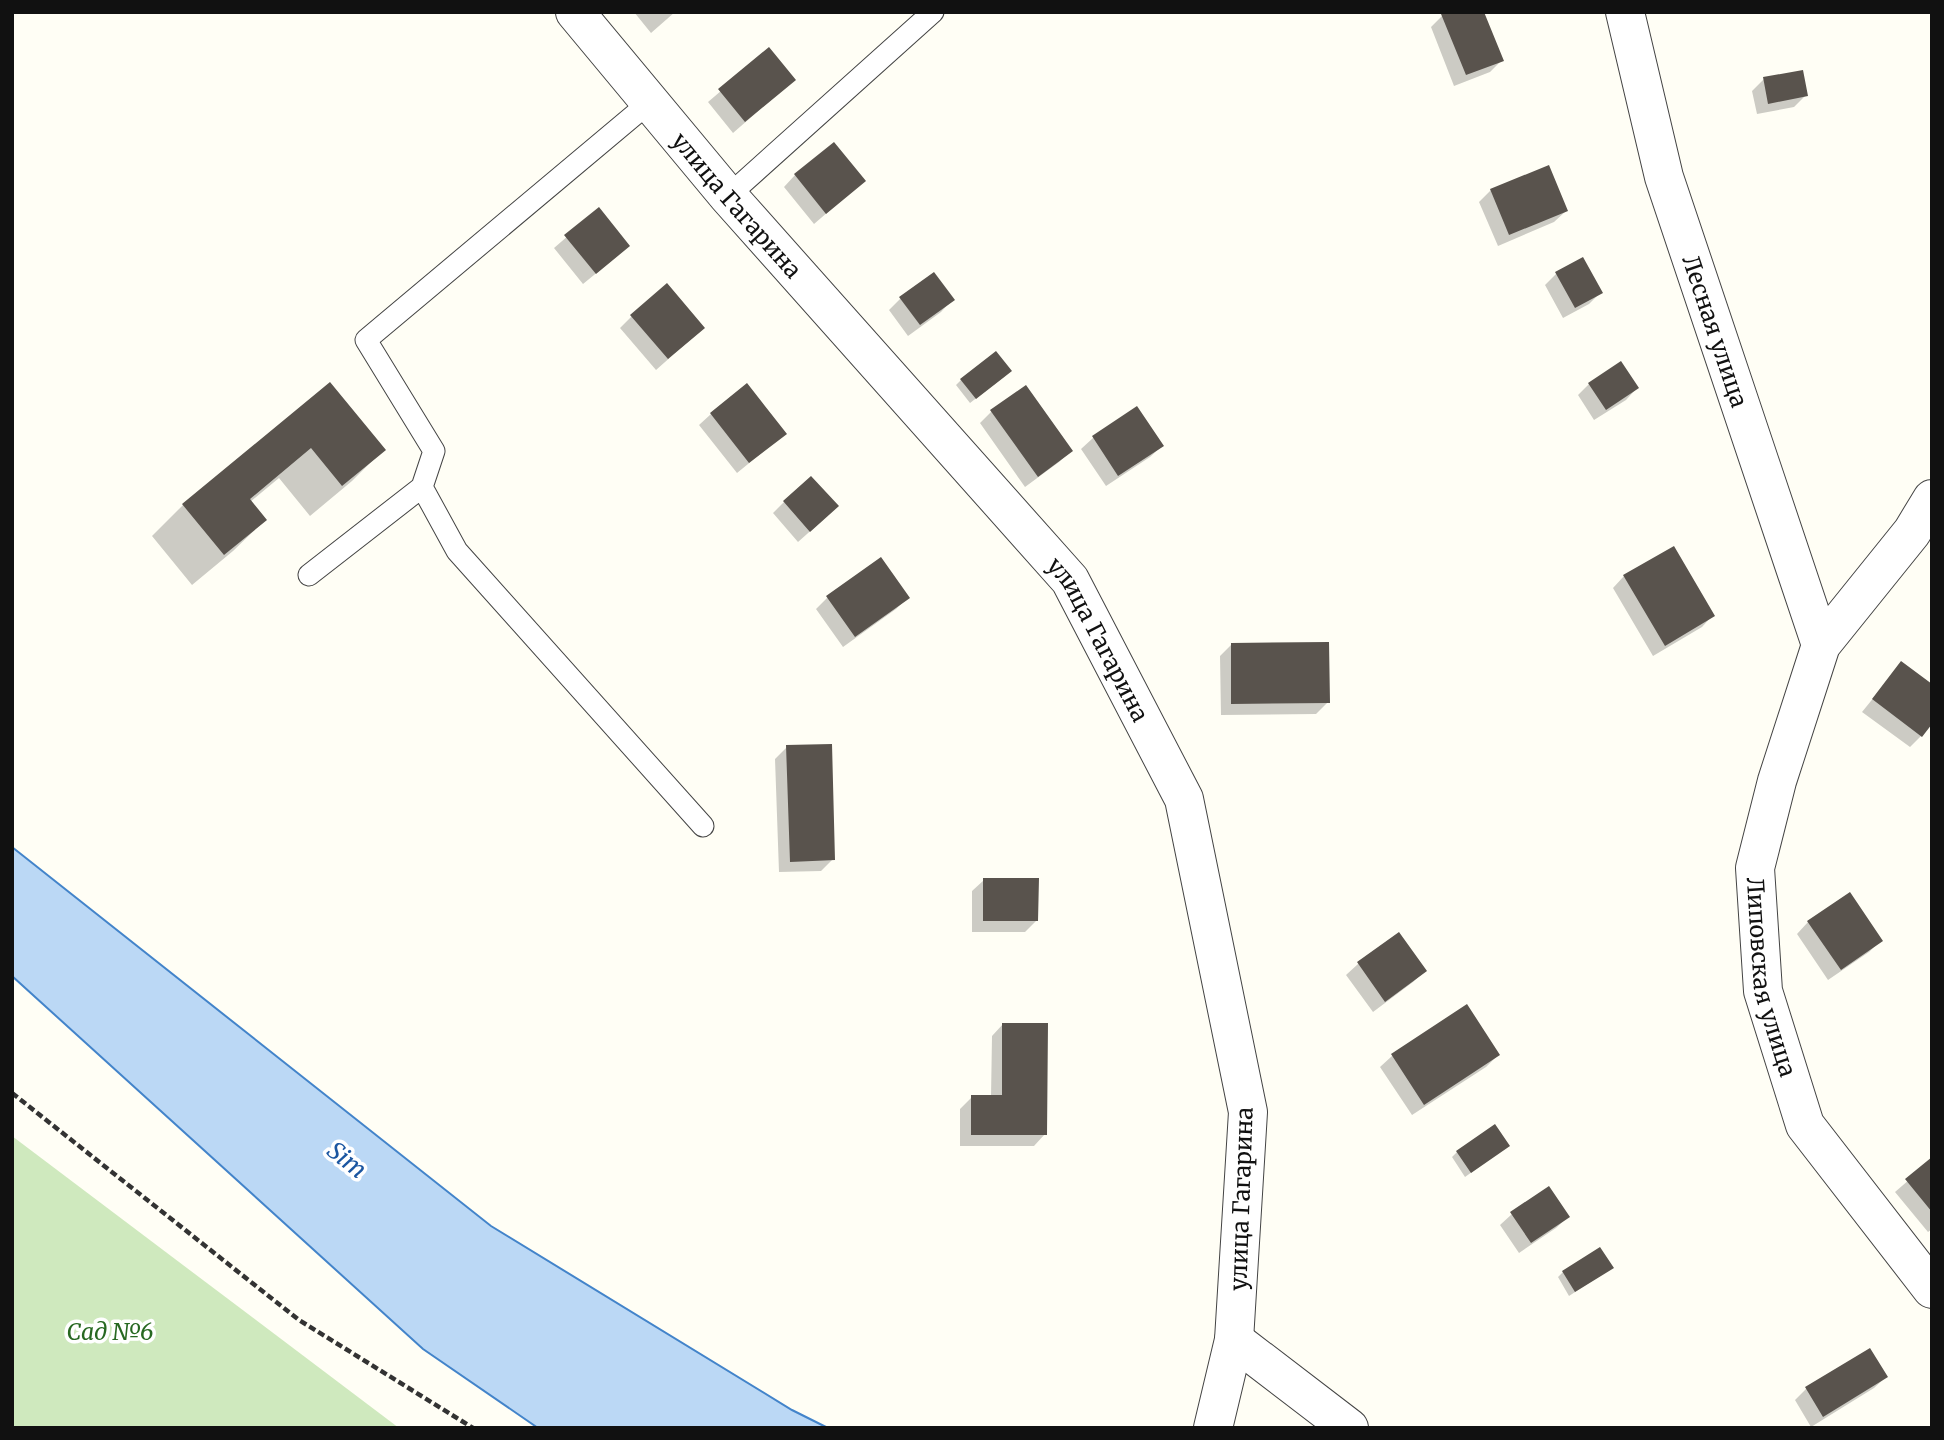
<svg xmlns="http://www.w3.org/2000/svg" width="1944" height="1440" font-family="Merriweather,serif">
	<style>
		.green { fill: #cfe9be }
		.water { fill: #bbd8f5; stroke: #4384ca; stroke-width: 2 }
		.shadow { fill: #0003 }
		.building { fill: #59534d }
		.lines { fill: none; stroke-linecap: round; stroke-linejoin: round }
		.service-casing { stroke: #444; stroke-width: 23 }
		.minor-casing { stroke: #444; stroke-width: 40 }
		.tertiary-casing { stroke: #444; stroke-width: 40 }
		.path { stroke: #333; stroke-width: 4.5; stroke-dasharray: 7 3.5; stroke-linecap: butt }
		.service { stroke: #fff; stroke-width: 21 }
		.minor { stroke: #fff; stroke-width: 38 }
		.tertiary { stroke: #fff; stroke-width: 38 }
		.labels { text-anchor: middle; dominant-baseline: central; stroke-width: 7; stroke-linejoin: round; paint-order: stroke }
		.street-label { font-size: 23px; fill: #111; stroke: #fff }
		.park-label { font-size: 23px; font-style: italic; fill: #276821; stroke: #fff }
		.water-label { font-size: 24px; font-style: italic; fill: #1b56a1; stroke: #fff }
	</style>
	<rect width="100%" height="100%" fill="#fffef5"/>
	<path class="green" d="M12 1136 399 1428H12Z"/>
	<path class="water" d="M12 847 491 1226 792 1410 828 1428H538L423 1349 12 976Z"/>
	<path class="shadow" d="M634 12H675L651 33Z
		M1442 16 1502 60 1490 72 1454 86 1431 27Z
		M769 50 794 80 733 133 708 102Z
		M1764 79 1806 95 1794 107 1757 114 1752 91Z
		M795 175 864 181 814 224 784 187Z
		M1491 190 1566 211 1554 222 1498 246 1479 202Z
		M598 210 616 257 583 284 554 248Z
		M1556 274 1601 292 1589 304 1563 318 1545 285Z
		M901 298 952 300 941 312 908 336 889 310Z
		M632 316 691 339 656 370 620 328Z
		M1005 376 970 403 956 385 961 380Z
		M1589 384 1637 388 1626 400 1594 420 1578 395Z
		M330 385 383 450 352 481 310 516 279 478 250 502 265 520 233 551 192 585 152 536 183 505Z
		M1025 388 1071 451 1059 462 1025 487 980 423 991 412Z
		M1137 408 1162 446 1150 457 1106 486 1081 449 1093 438Z
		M711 414 785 434 737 473 699 425Z
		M784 502 825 518 798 542 773 513Z
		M1624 576 1713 615 1702 627 1653 656 1613 588Z
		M827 598H907L896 609 843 647 816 609Z
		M1231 645 1328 702 1316 714 1221 715 1220 656Z
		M1901 664 1921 736 1910 747 1862 712Z
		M787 747 833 859 821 871 779 872 775 759Z
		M984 880 1037 920 1025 932H972V891Z
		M1808 922 1880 941 1869 952 1828 980 1797 934Z
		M1398 934 1425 971 1413 982 1373 1012 1346 975 1358 964Z
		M1466 1007 1498 1055 1486 1067 1412 1115 1380 1067 1392 1056Z
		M1003 1024 1045 1134 1034 1146H960V1109L972 1097H991L992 1036Z
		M1508 1146 1465 1177 1452 1157 1457 1152Z
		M1932 1160V1229L1928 1232 1895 1192Z
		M1512 1214 1568 1217 1556 1228 1519 1253 1500 1225Z
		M1612 1268 1569 1296 1558 1277 1563 1272Z
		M1886 1377 1874 1388 1811 1427 1795 1400 1806 1389Z"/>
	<path class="building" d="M1446 12H1484L1504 61 1466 75 1441 14Z
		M769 47 796 80 745 122 718 89Z
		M1803 70 1808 96 1768 104 1763 77Z
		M834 142 866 181 826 214 794 174Z
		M1549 165 1568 211 1509 235 1490 189Z
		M599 207 630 246 596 274 564 235Z
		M1583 257 1603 293 1575 308 1555 272Z
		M934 272 955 300 920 325 899 297Z
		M667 283 705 328 668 359 630 315Z
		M996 351 1012 371 976 399 960 379Z
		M1621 361 1639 388 1606 410 1588 383Z
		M330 382 386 450 342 486 311 448 250 499 267 520 224 555 182 504Z
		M747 383 787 434 749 463 710 413Z
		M1026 385 1073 451 1038 477 990 410Z
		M1137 406 1164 446 1118 476 1092 436Z
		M811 476 839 506 810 532 783 501Z
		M1674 546 1715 616 1665 646 1623 575Z
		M881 557 910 598 855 637 826 596Z
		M1329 642 1330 703 1231 704V643Z
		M1901 661 1932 684V724L1922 737 1872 699Z
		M832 744 835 860 790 862 786 745Z
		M983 878H1039L1038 921H983Z
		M1850 892 1883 941 1841 970 1807 921Z
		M1399 932 1427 971 1385 1002 1357 962Z
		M1467 1004 1500 1055 1424 1105 1391 1054Z
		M1002 1023H1048L1047 1135H971V1095H1002Z
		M1495 1124 1510 1146 1471 1173 1456 1151Z
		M1932 1157V1212L1905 1179Z
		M1549 1186 1570 1217 1531 1243 1510 1212Z
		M1600 1247 1614 1268 1575 1292 1562 1271Z
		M1870 1348 1888 1377 1823 1417 1805 1387Z"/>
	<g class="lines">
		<g class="service-casing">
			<path id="service" d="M728 196 933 12
				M422 487 457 551 703 826
				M309 575 422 487 434 451 366 340 651 101"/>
		</g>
		<g class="minor-casing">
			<g id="minor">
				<path id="s1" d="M1625 12 1664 177 1821 645"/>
				<path id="s2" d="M1932 499 1912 532 1821 645 1777 781 1755 868 1763 991 1805 1125 1932 1289"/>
				<path d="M1234 1340 1349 1428"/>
			</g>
		</g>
		<g class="tertiary-casing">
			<g id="tertiary">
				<path id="s3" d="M575 12 728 196 1070 580 1184 799 1248 1112 1234 1340 1213 1428"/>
			</g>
		</g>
		<path class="path" d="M12 1093 299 1320 473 1428"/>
		<use href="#service" class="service"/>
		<use href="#minor" class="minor"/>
		<use href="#tertiary" class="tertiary"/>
	</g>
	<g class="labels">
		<g class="street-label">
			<text stroke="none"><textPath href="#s3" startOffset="252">улица Гагарина</textPath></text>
			<text stroke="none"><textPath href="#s1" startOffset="332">Лесная улица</textPath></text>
			<text stroke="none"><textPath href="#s3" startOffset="819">улица Гагарина</textPath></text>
			<text stroke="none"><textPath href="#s2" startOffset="527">Липовская улица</textPath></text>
			<text transform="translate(1241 1199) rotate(-88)">улица Гагарина</text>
		</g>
		<g class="park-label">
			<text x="110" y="1331">Сад №6</text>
		</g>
		<g class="water-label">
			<text transform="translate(347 1160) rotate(39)">Sim</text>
		</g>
	</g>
	<rect width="1944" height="1440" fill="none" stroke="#111111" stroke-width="28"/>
</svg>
